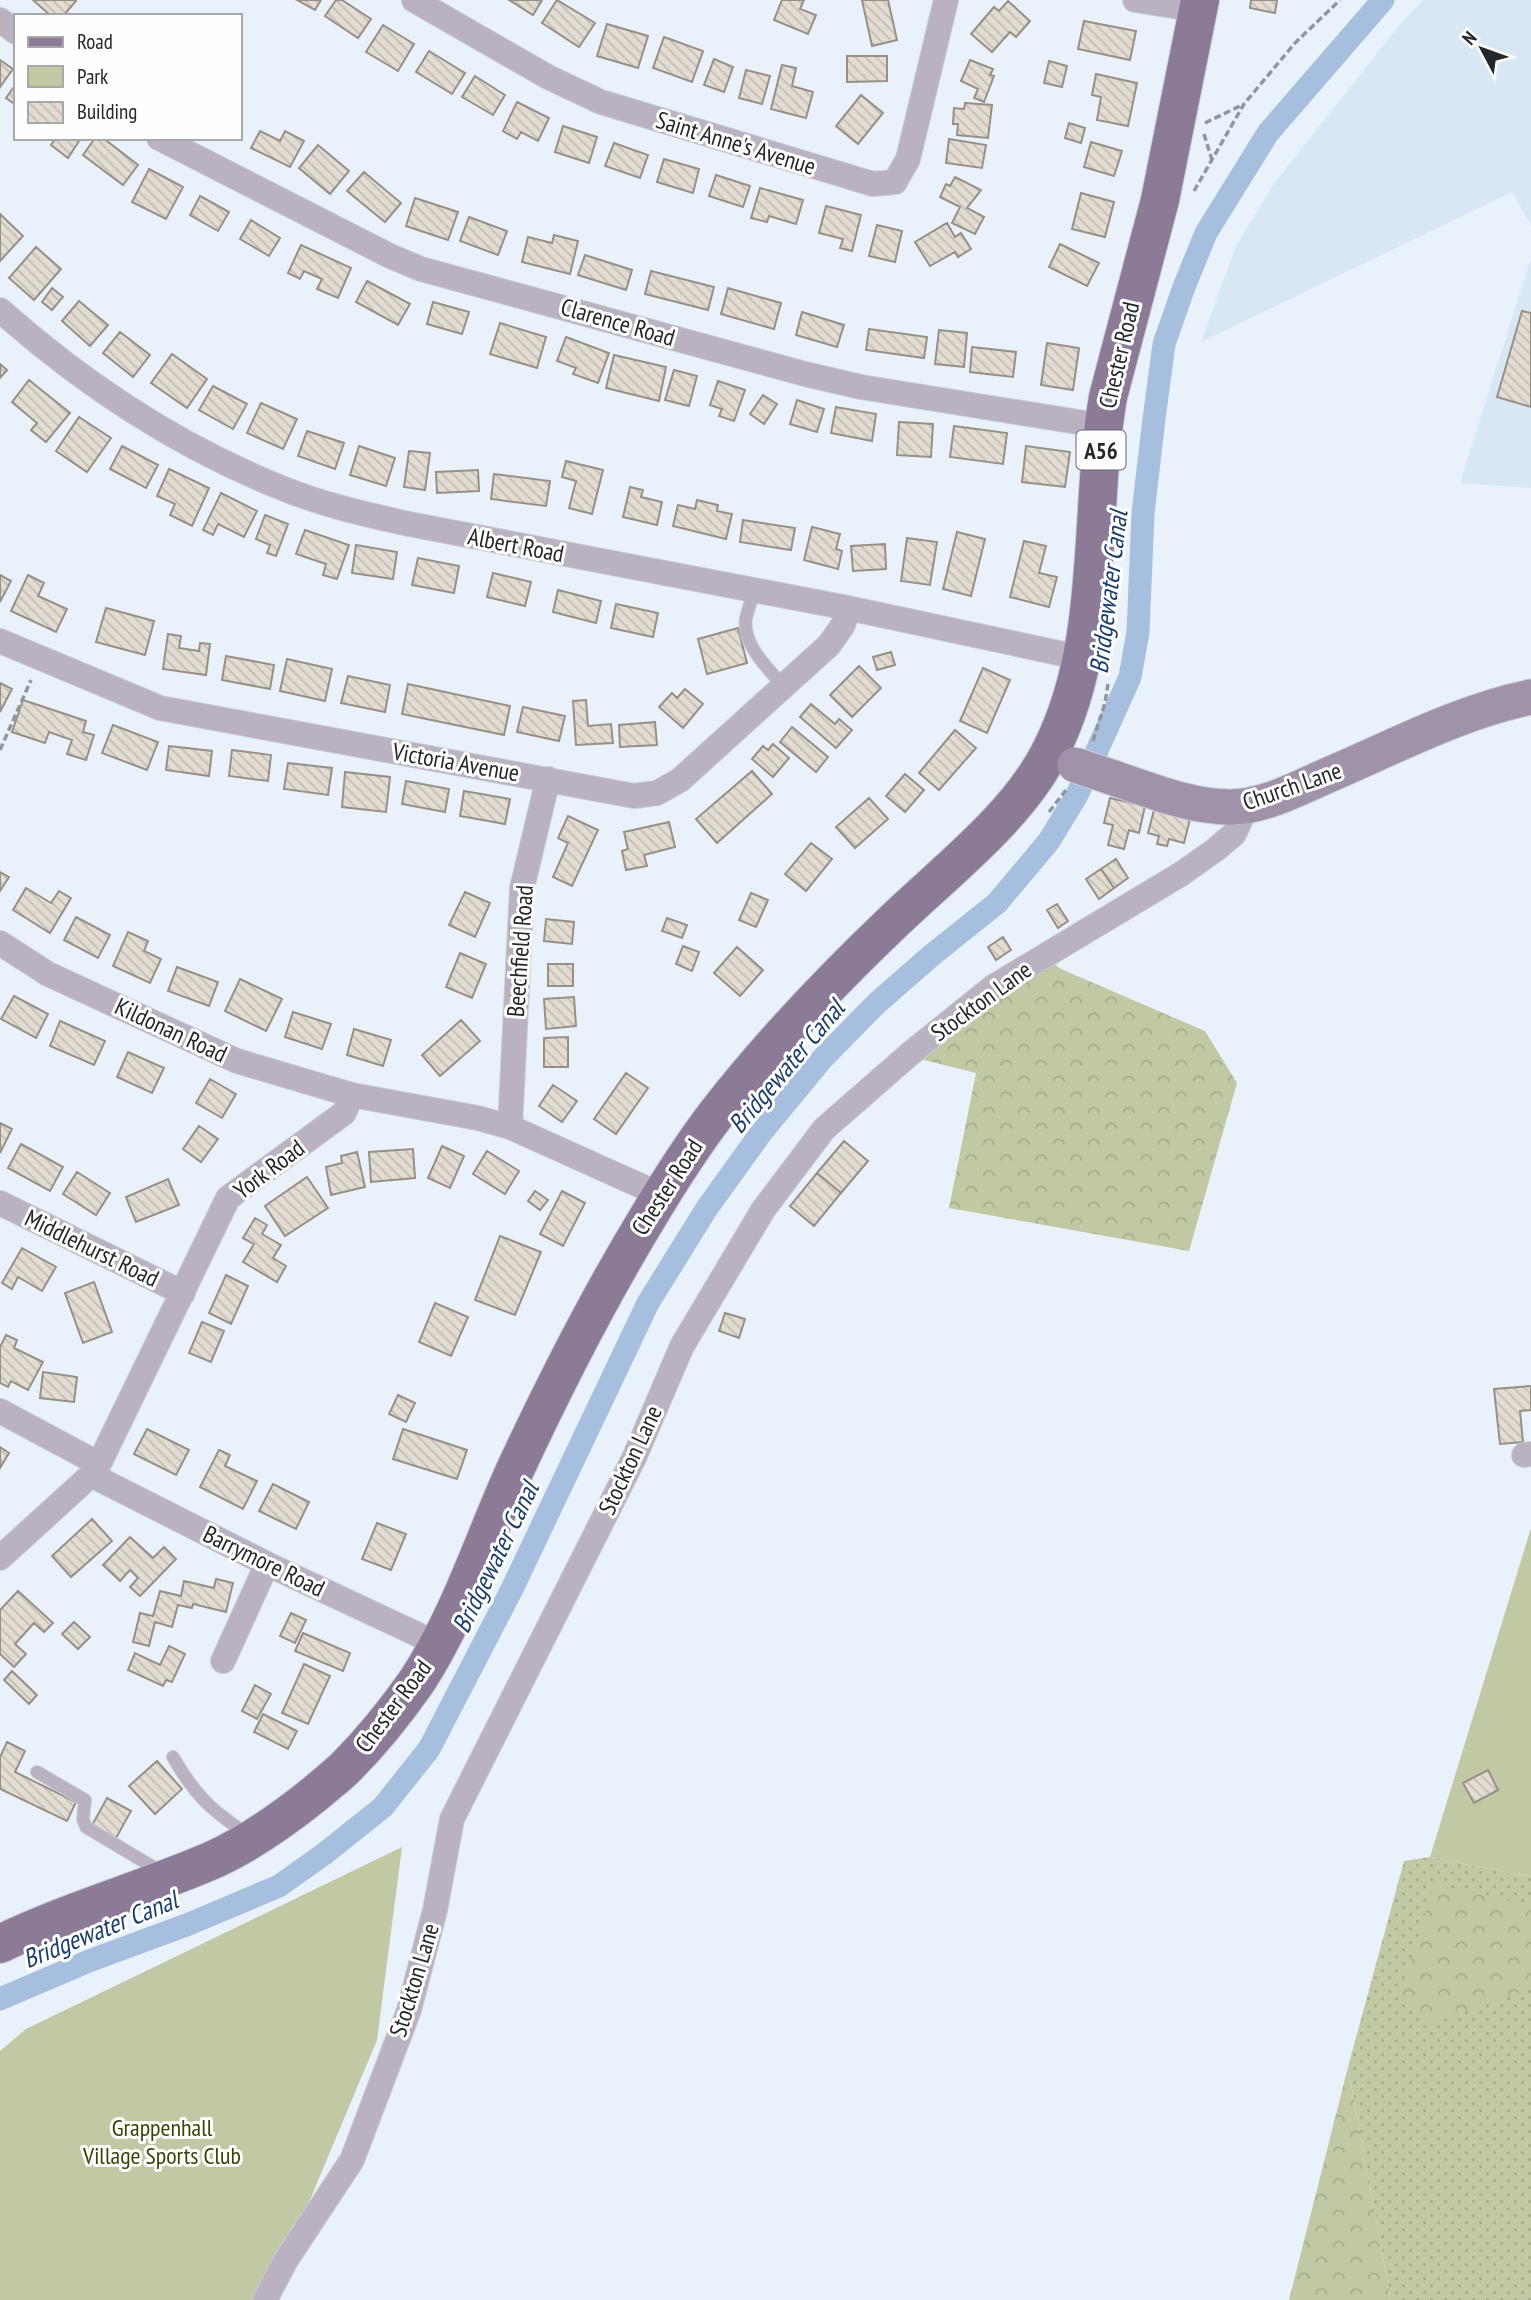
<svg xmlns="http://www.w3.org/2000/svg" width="1531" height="2300" font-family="'PT Sans Narrow',sans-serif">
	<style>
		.built { fill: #d7e7f4 }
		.grass { fill: url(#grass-dots) }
		.forest { fill: url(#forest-crowns) }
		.green { fill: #c0c9a4 }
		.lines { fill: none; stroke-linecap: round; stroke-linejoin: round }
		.canal { stroke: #a6bfdf; stroke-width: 23 }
		.building { fill: url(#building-back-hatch); stroke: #979087; stroke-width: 2 }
		.lane-casing { stroke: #c6ced5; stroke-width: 14 }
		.street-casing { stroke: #c6ced5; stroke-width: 26 }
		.secondary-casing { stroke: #c6ced5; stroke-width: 37 }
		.primary-casing { stroke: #c6ced5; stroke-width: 40 }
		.path { stroke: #91979d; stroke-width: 3.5; stroke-dasharray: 7 3.5; stroke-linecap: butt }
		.lane { stroke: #bab1c1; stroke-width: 12 }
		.street { stroke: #bab1c1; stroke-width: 24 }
		.secondary { stroke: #9f92a9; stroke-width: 35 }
		.primary { stroke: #8c7b97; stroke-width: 38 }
		.secondary-bridge-casing { stroke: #c6ced5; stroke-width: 37; stroke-linecap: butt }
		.secondary-bridge { stroke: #9f92a9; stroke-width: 35 }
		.labels { text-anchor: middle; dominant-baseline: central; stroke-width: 6; stroke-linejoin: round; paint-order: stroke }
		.shield { fill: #fefefe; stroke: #66686a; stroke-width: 2 }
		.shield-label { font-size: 23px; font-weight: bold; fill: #25282b }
		.street-label { font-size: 24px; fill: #25282b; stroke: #fefefe }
		.park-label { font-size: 24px; fill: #3a4302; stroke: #fefefe }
		.water-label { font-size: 26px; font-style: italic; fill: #1b3f69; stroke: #fefefe }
	</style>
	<defs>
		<pattern id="grass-dots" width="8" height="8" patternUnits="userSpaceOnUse" patternTransform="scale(1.75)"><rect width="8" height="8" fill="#c0c9a4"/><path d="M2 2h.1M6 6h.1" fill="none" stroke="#a5ad8d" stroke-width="1.8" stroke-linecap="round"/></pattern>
		<pattern id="forest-crowns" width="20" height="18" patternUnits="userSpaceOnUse" patternTransform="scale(1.75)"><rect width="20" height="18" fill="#c0c9a4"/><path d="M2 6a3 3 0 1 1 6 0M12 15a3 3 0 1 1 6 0" fill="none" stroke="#a5ad8d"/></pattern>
		<pattern id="building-back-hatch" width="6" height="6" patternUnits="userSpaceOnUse" patternTransform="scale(1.75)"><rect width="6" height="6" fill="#e3dcd3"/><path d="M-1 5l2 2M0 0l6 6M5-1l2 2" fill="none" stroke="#c3bdb5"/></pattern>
	</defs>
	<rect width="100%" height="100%" fill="#e9f2fa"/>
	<path class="built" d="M1423 0H1531V225L1512 192 1201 342 1236 246 1273 185 1401 23Z
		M1531 258V488L1460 483Z"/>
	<path class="grass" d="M1430 1857 1531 1877V2300H1391L1348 2067 1404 1861Z"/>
	<path class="forest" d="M1052 962 1061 969 1205 1031 1237 1083 1189 1251 949 1208 976 1073 920 1059 916 1052Z
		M1434 1884 1531 1905V1988L1434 2023 1400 1997Z
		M1348 2067 1391 2300H1289Z"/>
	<path class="green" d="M1531 1528V1877L1430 1857Z
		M402 1847 377 2040 268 2300H0V2051L26 2029Z"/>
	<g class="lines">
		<path class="canal" d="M0 1999 89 1961 189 1924 279 1886 324 1854 383 1807 429 1749 512 1589 648 1303 707 1208 761 1133 822 1059 877 1003 932 955 997 903 1049 841 1077 795 1130 677 1138 632 1143 513 1154 419 1164 344 1184 287 1206 233 1268 133 1383 0"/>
	</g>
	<path class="building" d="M33 0H76V1L63 16H51Z
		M297 0H321L315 10Z
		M336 0H342L371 19 358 38 325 16Z
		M509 0H542L533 15Z
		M557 0 595 23 579 47 542 23Z
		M782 0H804L800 9 816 15 808 34 774 20Z
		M862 0H888L897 40 872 46Z
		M1251 0H1277L1275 13 1250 8Z
		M1008 1 1030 21 1016 37 1010 32 992 52 971 34 994 7 999 11Z
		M1084 21 1136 31 1130 60 1078 49Z
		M607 24 648 36 638 68 597 56Z
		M383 25 414 44 398 71 366 52Z
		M664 37 703 51 692 82 653 68Z
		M429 51 465 73 452 94 416 72Z
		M847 56H887V81L847 82Z
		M714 59 733 67 724 92 704 85Z
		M0 60 13 69 0 87Z
		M970 60 993 69 990 75 994 76 984 102 974 98 978 89 961 81Z
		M1049 61 1067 66 1062 87 1044 83Z
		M782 65 796 68 792 86 813 92 806 118 771 109Z
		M746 70 770 76 762 104 739 98Z
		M1096 74 1137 83 1128 126 1097 120 1101 97 1092 95Z
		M475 76 505 95 493 115 462 97Z
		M16 84V105L6 98Z
		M861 95 883 113 858 144 836 126Z
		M517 102 549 118 538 141 521 132 517 139 503 131Z
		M965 103 992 105 988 138 957 135 958 124H953L954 108 964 109Z
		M1069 123 1085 128 1081 143 1065 138Z
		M563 126 597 137 589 163 555 152Z
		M260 131 280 141 285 131 304 141 290 167 251 148Z
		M56 138H81L68 158 51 145Z
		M95 138H103L138 165 123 185 83 155Z
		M949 139 986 145 982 168 946 163Z
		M1091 142 1122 151 1114 176 1084 167Z
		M614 143 648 155 640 178 605 166Z
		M318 145 349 171 330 194 299 168Z
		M664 159 699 169 693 193 657 182Z
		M149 169 183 187 166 219 132 202Z
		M364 172 401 203 385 222 347 191Z
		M716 175 750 186 743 207 709 196Z
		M955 177 981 190 967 208 984 217 975 234 952 223 960 207 940 197 946 184 950 186Z
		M760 188 803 200 796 224 769 216 767 222 751 218Z
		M1081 193 1114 202 1105 237 1072 229Z
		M200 196 229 212 218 231 190 215Z
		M415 198 458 212 448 240 406 226Z
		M826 206 861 215 852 251 840 248 843 239 819 233Z
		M0 214 23 236 0 261Z
		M469 217 507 231 498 255 460 241Z
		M251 220 280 238 269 256 240 239Z
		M947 223 955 237 961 233 971 249 958 257 955 252 930 266 915 242Z
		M877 225 902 231 895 262 869 256Z
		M554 235 578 241 570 274 522 262 528 237 552 243Z
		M1060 244 1099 263 1087 286 1049 267Z
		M301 245 351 268 338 298 317 289 322 279 304 271 300 279 288 273Z
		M36 247 61 269 34 300 9 278Z
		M585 255 632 270 626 290 578 275Z
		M651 271 714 287 708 310 645 294Z
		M367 281 410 304 398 325 356 302Z
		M52 288 63 297 52 310 42 302Z
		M728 288 781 303 774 329 721 314Z
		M79 301 108 325 90 346 62 321Z
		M433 302 469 312 462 334 427 324Z
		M1522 311 1531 313V407L1497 397Z
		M802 312 844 325 837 347 796 335Z
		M500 323 546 337 537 368 490 354Z
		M869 329 927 337 924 358 866 350Z
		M939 330 967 333 964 367 935 364Z
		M120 332 150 355 133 377 103 353Z
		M566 337 609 353 598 383 573 374 576 368 557 361Z
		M1047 343 1079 348 1073 390 1041 385Z
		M972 347 1016 352 1013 377 970 372Z
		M172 354 207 379 187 408 151 383Z
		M614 355 666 367 659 401 606 388Z
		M0 364 7 370 0 378Z
		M674 370 697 376 689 406 665 400Z
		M29 380 70 413 46 442 31 430 37 423 12 402Z
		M718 381 745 390 734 421 719 416 722 409 710 405Z
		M213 386 247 404 233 429 199 410Z
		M763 395 777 404 764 424 750 414Z
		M797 400 824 409 817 432 790 424Z
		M261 403 297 419 283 449 247 433Z
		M836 407 876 414 872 441 831 433Z
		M79 417 111 438 87 472 56 451Z
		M899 422 933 424 931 457 897 455Z
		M954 426 1007 433 1003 464 950 457Z
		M307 431 344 443 335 469 298 456Z
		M122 446 158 465 146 488 110 469Z
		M359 446 395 458 386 486 350 475Z
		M1026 446 1070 452 1065 487 1022 482Z
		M409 451 430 453 425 490 404 487Z
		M566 461 603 470 592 514 569 508 576 481 562 477Z
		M169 469 209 488 192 526 170 515 175 504 157 496Z
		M478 470 479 491 437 493 436 472Z
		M494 474 550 481 546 506 491 499Z
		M630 487 643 490 641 497 662 502 657 525 623 517Z
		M221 493 257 511 244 537 218 524 213 535 203 530Z
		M697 500 718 505 717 511 732 514 726 539 673 526 678 505 695 509Z
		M265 515 288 524 276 556 267 553 270 545 256 539Z
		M743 520 795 528 791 550 740 542Z
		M812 527 840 534 836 549 842 551 838 569 804 560Z
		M305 530 349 545 337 579 323 575 326 564 296 554Z
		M957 532 985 539 971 596 943 589Z
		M907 538 937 542 930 585 901 581Z
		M1024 541 1046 546 1039 573 1057 577 1049 607 1010 597Z
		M885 544 886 569 853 571 851 546Z
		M356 545 397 552 393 579 352 573Z
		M418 558 459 566 454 593 412 585Z
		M493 573 531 582 525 606 487 597Z
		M0 575 11 581 0 602Z
		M28 575 44 583 38 596 67 609 56 632 11 611Z
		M558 590 601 601 596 623 553 612Z
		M616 604 658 613 653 637 611 628Z
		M106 608 154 621 145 655 96 642Z
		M738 628 747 663 707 674 698 639Z
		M168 634 181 636 179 648 199 651 200 643 210 644 206 675 163 669Z
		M891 652 895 665 877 670 873 657Z
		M226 656 274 665 270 689 222 680Z
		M287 659 332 669 325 701 280 691Z
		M859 666 881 688 852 717 830 695Z
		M983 668 1010 680 987 733 960 721Z
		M348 676 390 685 385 712 341 703Z
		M0 683 12 689 0 712Z
		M408 684 510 706 504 735 402 714Z
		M685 689 703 704 683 728 659 707 672 693 677 698Z
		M23 700 86 721 83 732 94 735 86 760 67 754 72 740 49 732 45 743 12 732Z
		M586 700 588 726 611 724 613 743 576 745 573 701Z
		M811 704 835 724 839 719 852 730 836 748 800 717Z
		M523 707 565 716 559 741 517 732Z
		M655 722 657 745 620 747 619 725Z
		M113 725 158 742 147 770 102 753Z
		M792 727 828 757 816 772 780 742Z
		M955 730 976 748 939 790 919 773Z
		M773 744 789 758 773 777 752 759 763 746 768 750Z
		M169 746 212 751 209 776 166 770Z
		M232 750 271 755 268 781 229 776Z
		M288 763 332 768 328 795 284 789Z
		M752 771 772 794 717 843 696 819Z
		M345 772 390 777 386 812 342 807Z
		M905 774 924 790 905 812 886 796Z
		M406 781 449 789 445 812 402 804Z
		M464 791 510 799 505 824 460 816Z
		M869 798 888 819 855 848 836 827Z
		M1110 798 1145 806 1139 833 1129 830 1124 849 1108 845 1113 825 1104 823Z
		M1154 810 1190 819 1184 843 1169 839 1167 846 1157 844 1159 836 1148 833Z
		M568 816 598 830 572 886 553 877 568 843 558 838Z
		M669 822 675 847 644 855 647 866 626 870 622 851 628 849 624 832Z
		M811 843 832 859 806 891 785 874Z
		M1116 859 1128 878 1114 888 1101 869Z
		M1101 869 1114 888 1099 899 1086 879Z
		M0 872 9 877 0 891Z
		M26 888 51 903 59 891 71 898 50 933 13 910Z
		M465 892 490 903 475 937 449 925Z
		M751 893 768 900 756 927 739 920Z
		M1057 904 1068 921 1058 928 1047 910Z
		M76 917 110 935 98 958 64 940Z
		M667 918 687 925 682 938 662 931Z
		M546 919 574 922 572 944 544 941Z
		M128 932 148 941 144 951 161 959 150 983 113 966Z
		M1003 937 1011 950 996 960 988 947Z
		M683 946 699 952 692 971 676 964Z
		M737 947 763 970 740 996 714 973Z
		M460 953 486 964 472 998 446 987Z
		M548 964H573V986H548Z
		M177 967 218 982 209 1006 168 991Z
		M240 979 282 999 266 1031 225 1011Z
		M14 996 48 1014 36 1038 1 1019Z
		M574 997 576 1026 546 1029 544 999Z
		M293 1012 331 1024 322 1049 285 1037Z
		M461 1020 480 1041 440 1076 422 1055Z
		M60 1021 105 1041 94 1065 50 1046Z
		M354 1029 391 1040 383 1066 347 1055Z
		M568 1037V1067H544V1038Z
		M128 1052 164 1068 152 1093 117 1077Z
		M626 1073 648 1088 616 1134 594 1119Z
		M210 1079 236 1094 222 1118 196 1103Z
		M553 1085 577 1101 562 1122 539 1106Z
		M0 1123 12 1129 0 1153Z
		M199 1126 218 1139 201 1162 183 1149Z
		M844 1141 868 1161 841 1193 817 1173Z
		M21 1144 63 1167 50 1191 8 1168Z
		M442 1146 464 1156 450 1188 428 1178Z
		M413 1149 415 1178 371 1182 369 1152Z
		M487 1151 519 1171 505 1194 473 1174Z
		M357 1152 365 1187 331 1195 326 1167 342 1163 341 1156Z
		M77 1172 110 1193 96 1215 63 1194Z
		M817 1173 841 1193 814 1226 790 1206Z
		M307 1177 328 1208 285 1236 265 1206Z
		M168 1179 179 1205 136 1222 126 1197Z
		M535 1191 548 1200 540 1210 528 1201Z
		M562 1191 585 1203 563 1246 540 1234Z
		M255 1218 267 1225 262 1234 281 1245 273 1258 286 1266 277 1282 243 1262 254 1244 243 1238Z
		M500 1236 541 1252 515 1315 475 1300Z
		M22 1248 56 1267 42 1291 18 1277 12 1289 2 1283Z
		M226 1275 248 1286 231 1324 209 1313Z
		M94 1282 112 1332 83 1343 65 1293Z
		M435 1303 468 1317 451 1356 419 1342Z
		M725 1313 745 1319 739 1338 719 1331Z
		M202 1322 224 1331 211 1362 189 1353Z
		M6 1335 17 1340 14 1348 43 1362 28 1390 11 1381 8 1387 0 1383V1347Z
		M43 1372 77 1377 74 1402 40 1398Z
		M1531 1386V1410L1520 1411 1523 1442 1500 1444 1494 1389Z
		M398 1395 415 1403 406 1422 389 1414Z
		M147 1429 189 1450 176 1475 134 1454Z
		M403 1429 467 1450 457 1479 393 1459Z
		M0 1447 9 1453 0 1468Z
		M219 1450 230 1455 225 1466 257 1481 243 1509 200 1487Z
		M273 1484 309 1502 296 1529 259 1511Z
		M92 1519 112 1541 71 1577 52 1556Z
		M377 1523 406 1534 391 1570 362 1559Z
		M130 1537 153 1558 164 1547 176 1559 140 1596 130 1587 138 1578 130 1570 120 1581 103 1565Z
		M216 1579 233 1583 226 1612 193 1604 192 1608 178 1605 172 1627 155 1622 149 1646 133 1642 140 1613 153 1616 160 1591 181 1596 184 1581 214 1588Z
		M18 1591 53 1623 44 1632 34 1623 15 1644 26 1654 14 1667 0 1654V1610Z
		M291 1613 306 1620 295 1643 280 1636Z
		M74 1622 90 1637 78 1649 62 1634Z
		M303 1633 350 1653 343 1671 295 1651Z
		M169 1646 185 1654 172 1682 166 1680 163 1686 128 1670 135 1653 160 1665Z
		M304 1664 330 1676 308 1724 282 1713Z
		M12 1671 37 1695 29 1704 4 1680Z
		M255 1685 271 1694 257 1719 242 1711Z
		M263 1714 297 1731 288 1749 254 1732Z
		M7 1742 25 1751 15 1772 76 1802 67 1821 0 1789V1757Z
		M157 1761 182 1789 155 1814 129 1786Z
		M1488 1770 1498 1790 1474 1803 1463 1783Z
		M107 1798 131 1811 115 1840 91 1827Z"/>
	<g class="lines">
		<g class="lane-casing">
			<path id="lane" d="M755 591C752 599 748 609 746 618 742 645 768 668 783 686
				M173 1757C196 1797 212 1811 250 1836
				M37 1772 85 1800 83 1819 86 1827 163 1873"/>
		</g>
		<g class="street-casing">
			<path id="street" d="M414 0 548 77 601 102 873 184 895 182 908 159 946 0
				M1135 0 1198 10
				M0 20 16 32
				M159 138 390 256 421 269 805 374 861 387 1103 426
				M0 310C81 382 171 442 272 484 316 503 363 514 409 524L848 608 1082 658
				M0 641 160 708 634 796 657 793 680 780 829 645 843 625 848 608
				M0 943 48 974 237 1061 352 1095
				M510 1127 522 888 548 779
				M0 1203 183 1293
				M0 1411 99 1464
				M1524 1455 1531 1454
				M91 1475 267 1564 438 1644
				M0 1558 91 1475 99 1464 228 1198 344 1113 352 1095 478 1118 510 1127 661 1195
				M223 1661 267 1564
				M265 2300 286 2260 352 2160 409 2010 435 1910 452 1819 634 1458 682 1346 763 1210 824 1129 911 1053 993 987 1181 874 1215 850 1234 834 1247 806"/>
		</g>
		<g class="secondary-casing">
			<path id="secondary" d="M1111 777C1149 790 1190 807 1230 807 1263 807 1297 789 1326 776 1392 748 1461 711 1531 697"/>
		</g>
		<g class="primary-casing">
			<path id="primary" d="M0 1944C70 1910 144 1890 215 1859 252 1842 285 1818 316 1793 326 1784 337 1776 346 1767 372 1741 396 1711 417 1681 459 1617 483 1541 514 1472 554 1386 596 1303 645 1222 667 1185 690 1148 717 1113 770 1045 831 981 894 921 946 871 1017 817 1050 752 1106 643 1088 514 1108 397L1160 200 1200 0"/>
		</g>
		<path class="path" d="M1205 123 1242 105
			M1204 134 1212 160
			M1194 191 1244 104 1295 43 1340 0
			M1093 741 1105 703 1108 684
			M0 750 31 680
			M1049 812 1066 790"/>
		<use href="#lane" class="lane"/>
		<use href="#street" class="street"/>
		<use href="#secondary" class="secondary"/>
		<use href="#primary" class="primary"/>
		<g class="secondary-bridge-casing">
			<path id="secondary-bridge" d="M1075 765 1111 777"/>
		</g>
		<use href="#secondary-bridge" class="secondary-bridge"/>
	</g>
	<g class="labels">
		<rect class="shield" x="1076.5" y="430.5" width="49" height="39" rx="5"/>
		<g class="shield-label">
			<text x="1101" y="450">A56</text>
		</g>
		<g class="street-label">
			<text transform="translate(736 143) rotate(17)">Saint Anne's Avenue</text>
			<text transform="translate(618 322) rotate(16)">Clarence Road</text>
			<text transform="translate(1119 355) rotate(-77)">Chester Road</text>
			<text transform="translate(516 545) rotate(11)">Albert Road</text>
			<text transform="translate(456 762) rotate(10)">Victoria Avenue</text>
			<text transform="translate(1292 786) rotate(-19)">Church Lane</text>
			<text transform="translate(520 951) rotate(-86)">Beechfield Road</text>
			<text transform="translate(981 1001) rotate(-36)">Stockton Lane</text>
			<text transform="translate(171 1030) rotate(25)">Kildonan Road</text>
			<text transform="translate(269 1169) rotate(-37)">York Road</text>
			<text transform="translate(667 1187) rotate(-57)">Chester Road</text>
			<text transform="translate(92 1248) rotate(26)">Middlehurst Road</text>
			<text transform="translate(630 1460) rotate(-65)">Stockton Lane</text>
			<text transform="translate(264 1561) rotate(26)">Barrymore Road</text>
			<text transform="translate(393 1706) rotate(-53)">Chester Road</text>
			<text transform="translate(414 1980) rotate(-73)">Stockton Lane</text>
		</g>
		<g class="park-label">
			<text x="162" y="2127">Grappenhall<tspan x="162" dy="28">Village Sports Club</tspan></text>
		</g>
		<g class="water-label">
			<text transform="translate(1108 592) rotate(-83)">Bridgewater Canal</text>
			<text transform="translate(786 1066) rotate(-50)">Bridgewater Canal</text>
			<text transform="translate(495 1557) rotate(-64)">Bridgewater Canal</text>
			<text transform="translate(100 1929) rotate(-22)">Bridgewater Canal</text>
		</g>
	</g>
	<rect x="14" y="14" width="228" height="126" fill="#fefefe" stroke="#a7a8aa" stroke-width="2"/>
	<rect x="28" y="37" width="35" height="10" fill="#8c7b97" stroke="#a7a8aa" stroke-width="2"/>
	<text x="77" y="49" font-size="21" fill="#25282b">Road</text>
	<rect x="28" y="66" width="35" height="21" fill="#c0c9a4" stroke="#a7a8aa" stroke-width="2"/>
	<text x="77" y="84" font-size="21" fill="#25282b">Park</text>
	<rect x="28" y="102" width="35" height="21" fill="url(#building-back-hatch)" stroke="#a7a8aa" stroke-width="2"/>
	<text x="77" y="119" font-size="21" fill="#25282b">Building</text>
	<g transform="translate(1482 49) rotate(311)" stroke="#fefefe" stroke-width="5" paint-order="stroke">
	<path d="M0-5L12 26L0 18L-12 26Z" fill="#25282b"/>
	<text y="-10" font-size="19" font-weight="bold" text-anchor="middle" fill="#25282b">N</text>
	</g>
</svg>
